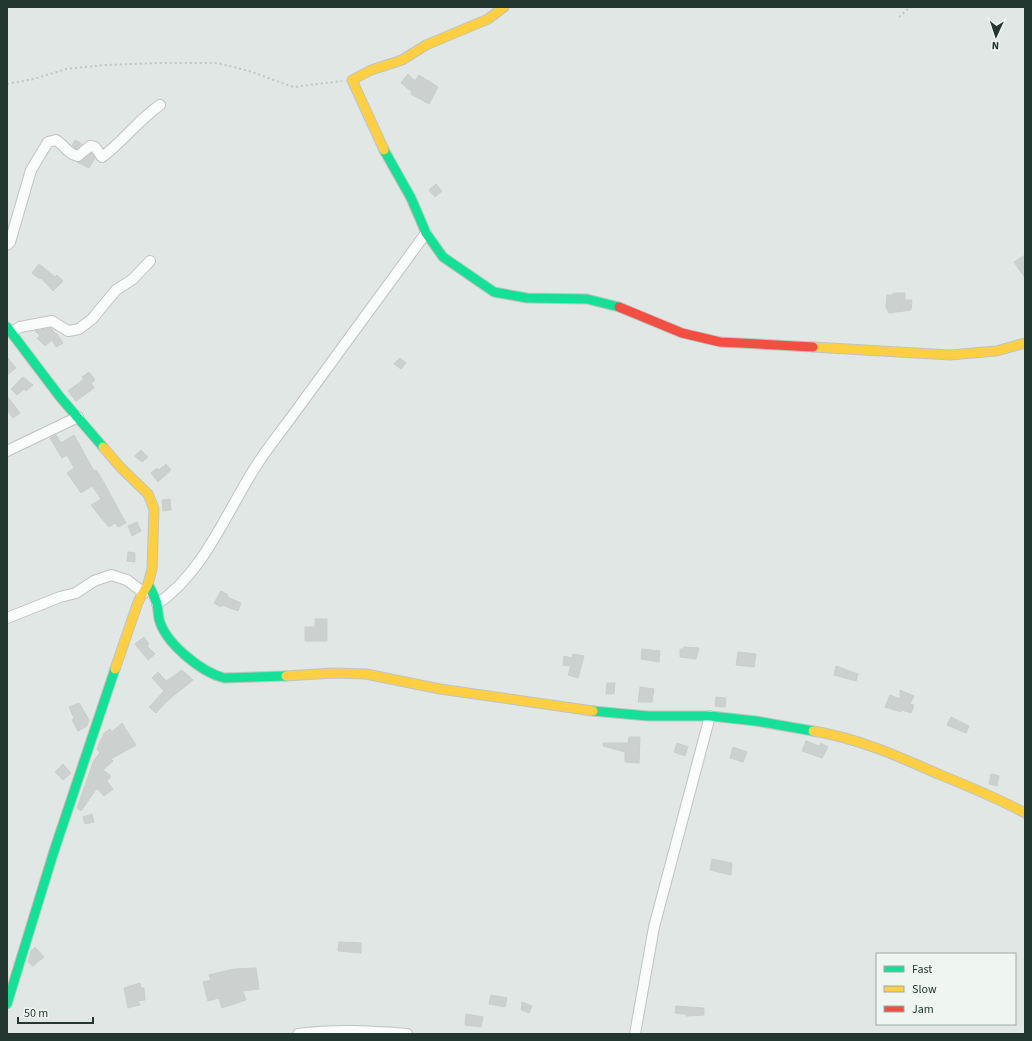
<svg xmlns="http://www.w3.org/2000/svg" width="1032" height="1041" font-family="'Source Sans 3',sans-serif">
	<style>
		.building { fill: #ccd0ce; stroke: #cacfcd }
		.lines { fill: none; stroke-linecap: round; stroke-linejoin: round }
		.street-casing { stroke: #bec4c1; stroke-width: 12 }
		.fast-casing { stroke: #bec4c1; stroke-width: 11 }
		.slow-casing { stroke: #bec4c1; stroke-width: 11 }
		.jam-casing { stroke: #bec4c1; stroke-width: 11 }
		.path { stroke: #bfc7c3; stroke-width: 2; stroke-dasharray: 2 3; stroke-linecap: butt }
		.street { stroke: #fafbfb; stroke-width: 10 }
		.fast { stroke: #16e098; stroke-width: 9 }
		.slow { stroke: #ffcf43; stroke-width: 9 }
		.jam { stroke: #f24e42; stroke-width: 9 }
	</style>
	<rect width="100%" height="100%" fill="#e1e7e4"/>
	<path class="building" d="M408 74 415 81 419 75 438 87 429 104 411 94 412 92 401 83Z
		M75 140 82 144 76 149 72 145Z
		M91 153 95 158 89 168 77 162 82 161Z
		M436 184 442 191 435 197 429 190Z
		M1025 255V278L1014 262Z
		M39 264 55 277 57 275 63 281 53 291 41 278 40 279 32 273Z
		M893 293H905V300H912L911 310 889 313 886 308 887 295H893Z
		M51 328 56 334H57L63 343 56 347 52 340 45 346 37 338 40 336 35 331Z
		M7 357 16 368 7 375Z
		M400 358 406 363 401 369 394 364Z
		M89 372 95 380 91 383 94 388 76 401 68 391 84 379 82 377Z
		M23 377 33 385 26 391 24 389 17 395 11 389Z
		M7 396 20 413 13 418 7 410Z
		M56 435 61 443 74 435 94 471 96 470 103 481 126 523 118 527 115 523 109 527 102 519 91 505 101 499 92 486 81 493 67 473 74 468 67 455 62 458 50 438Z
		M141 450 148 457 142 462 135 456Z
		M166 464 171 470 158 482 151 473 157 468 159 470Z
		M170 499 171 510 163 511 162 500Z
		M137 522 141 531 132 536 128 526Z
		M128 552 135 553V562L127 561Z
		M221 591 228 595 227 597 241 603 238 611 222 605 221 607 214 603Z
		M315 619H327V641H305V627H315Z
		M144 637 149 644 147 646 155 654 148 660 135 644Z
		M684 647 699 648 696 659 680 657V649H683Z
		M642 649 660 651 659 662 641 659Z
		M738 652 756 654 754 667 736 665Z
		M573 654 584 656 578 678 568 675 571 666 563 665 564 656 572 658Z
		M836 666 858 674 856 681 834 675Z
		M182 670 193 680 167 701 156 713 149 707 164 691 152 678 158 672 166 681Z
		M607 683H615L614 694H606Z
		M640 687 654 689 652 702H638Z
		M900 690 914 696 910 704 914 705 911 713 902 710 901 712 885 707 890 695 900 699Z
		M716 697 726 698 725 707 715 706Z
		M79 703 89 720 87 726 78 731 72 720 74 718 69 707Z
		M951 717 969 726 966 733 947 725Z
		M122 723 136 745 111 759 113 761 103 770 111 776 107 781 113 789 104 796 97 788 81 811 77 808 94 760 100 753 97 749 101 739 103 737V734L110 729 112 732Z
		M629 737H640L639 763 625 762V752L603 746V743H628Z
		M806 741 819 746 821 743 828 747 822 758 802 751Z
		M677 743 688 747 685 756 674 752Z
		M733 747 747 752 743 762 730 758Z
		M63 764 71 773 63 780 55 772Z
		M991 774 999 776 997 786 989 784Z
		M92 814 94 822 85 824 83 817Z
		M712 859 732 863 731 875 710 870Z
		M339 942 361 943V953L338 951Z
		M35 947 44 957 33 966 28 962 31 951Z
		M256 968 259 989 243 991 246 1000 222 1008 219 998 208 1001 203 982 211 980 209 975 234 969Z
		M140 983 141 988H144L145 1000 138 1001 140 1005 128 1008 124 988Z
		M491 995 507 998 505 1007 489 1004Z
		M522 1002 532 1006 529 1013 521 1010Z
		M676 1006 704 1008V1015L686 1016V1014L675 1013Z
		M466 1014 483 1017 481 1027 465 1025Z"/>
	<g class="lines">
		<g class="street-casing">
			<path id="street" d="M7 245 10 242 31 170 48 142 56 140C65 145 67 154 78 156L90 146 95 147 102 157C123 142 138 120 160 105
				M12 332 20 327 52 321 68 331 79 329 92 319 116 290 133 279 150 261
				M7 451 78 417
				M157 604C205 572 227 510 258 463 271 443 287 424 301 404 342 347 384 290 426 233
				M7 618 60 597 76 593 94 581 111 575 127 580 144 593
				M298 1034C335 1029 370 1031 407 1034
				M635 1034 654 927 710 716"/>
		</g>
		<g class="fast-casing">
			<path id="fast" d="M384 150 411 198 426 233 443 257 494 292 527 298 587 299 619 307
				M7 327 60 397 103 447
				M148 584C151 590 155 597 157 604 158 609 158 614 159 619 165 643 201 672 224 678L286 676
				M593 711 648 716H710L756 721 813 731
				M7 1004 54 851 115 669"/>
		</g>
		<g class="slow-casing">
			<path id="slow" d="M384 150 352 80 371 70 402 60 426 45 488 19 504 7
				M813 347 950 355 996 351 1025 343
				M103 447 121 468 148 494 154 509 152 569 148 584 138 602 115 669
				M286 676 333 673 366 674 440 689 593 711
				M813 731C857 738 898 756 938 774 968 786 997 798 1025 813"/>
		</g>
		<g class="jam-casing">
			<path id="jam" d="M619 307 682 333 720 342 813 347"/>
		</g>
		<path class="path" d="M899 17 910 7
			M7 84 34 79 66 69 105 65 158 63H218L249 71 293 87 342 81"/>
		<use href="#street" class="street"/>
		<use href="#fast" class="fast"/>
		<use href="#slow" class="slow"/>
		<use href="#jam" class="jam"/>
	</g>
	<rect width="1032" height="1041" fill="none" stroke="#223730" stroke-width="16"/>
	<rect x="876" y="953" width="140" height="72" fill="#eff6f2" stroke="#9daaa4"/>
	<rect x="884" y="966" width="20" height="6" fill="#16e098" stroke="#9daaa4"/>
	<text x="912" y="973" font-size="12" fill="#223730">Fast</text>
	<rect x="884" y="986" width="20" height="6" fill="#ffcf43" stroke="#9daaa4"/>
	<text x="912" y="993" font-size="12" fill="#223730">Slow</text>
	<rect x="884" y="1006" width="20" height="6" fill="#f24e42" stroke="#9daaa4"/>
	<text x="912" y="1013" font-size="12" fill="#223730">Jam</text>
	<g transform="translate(996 36) rotate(183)" stroke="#eff6f2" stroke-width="3" paint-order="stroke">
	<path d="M0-3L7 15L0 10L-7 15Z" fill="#223730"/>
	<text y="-6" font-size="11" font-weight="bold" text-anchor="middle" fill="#223730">N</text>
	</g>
	<path d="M18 1017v6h75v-6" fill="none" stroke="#223730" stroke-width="2"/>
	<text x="24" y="1017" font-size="12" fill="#223730" stroke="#eff6f2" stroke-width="3" paint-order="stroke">50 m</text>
</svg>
